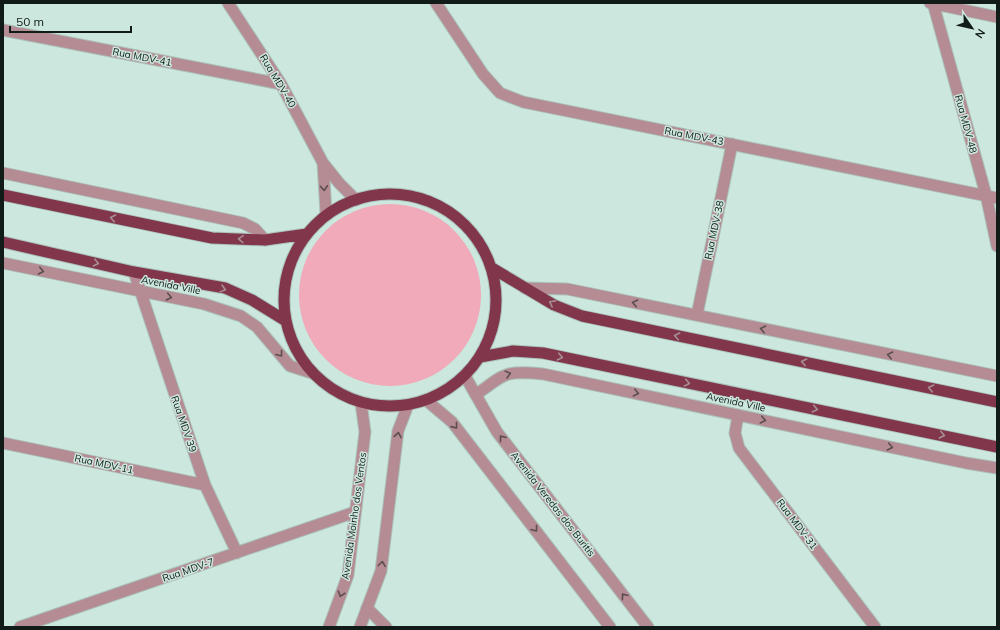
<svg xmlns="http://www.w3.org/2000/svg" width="1000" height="630" font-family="Mulish,sans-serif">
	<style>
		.green { fill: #f0aab9 }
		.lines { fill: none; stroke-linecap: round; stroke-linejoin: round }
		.minor-casing { stroke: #aac2ba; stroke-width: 13 }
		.tertiary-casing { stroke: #aac2ba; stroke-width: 13 }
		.trunk-casing { stroke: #aac2ba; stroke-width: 13 }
		.minor { stroke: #b58c94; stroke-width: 11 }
		.tertiary { stroke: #b58c94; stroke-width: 11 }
		.trunk { stroke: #82364c; stroke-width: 11 }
		.oneway { stroke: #5b4e4f }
		.oneway2 { stroke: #a78e95 }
		.labels { text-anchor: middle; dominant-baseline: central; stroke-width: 3; stroke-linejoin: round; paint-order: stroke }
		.street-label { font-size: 10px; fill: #111b17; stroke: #cce7de }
	</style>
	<rect width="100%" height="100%" fill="#cce7de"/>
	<path class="green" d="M299 295a91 91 0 1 1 182 0a91 91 0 1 1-182 0Z"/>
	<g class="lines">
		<g class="minor-casing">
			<path id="minor" d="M228 3 281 84 323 163 339 183 356 200
				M436 3 483 74 500 93 523 102 997 198
				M930 3 997 17
				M933 3 986 195 997 246
				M3 30 281 84
				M323 163 326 213
				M3 173 243 223 255 229 265 240
				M3 263 204 304 241 316 257 327 290 366 312 373
				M134 272 205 485 237 553
				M525 288 567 289 997 376
				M697 315 732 144
				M476 395C505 373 506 370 543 374L966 463 997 468
				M738 415 735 433 739 448 875 627
				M3 443 205 485
				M367 608 386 627
				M20 627 355 512"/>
		</g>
		<g class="tertiary-casing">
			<path id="tertiary" d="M465 376 497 432 648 627
				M426 400 452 422 610 627
				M329 627 348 575 365 432 361 403
				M360 627 381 571 398 431 408 405"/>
		</g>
		<g class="trunk-casing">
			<path id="trunk" d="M284 300a106 106 0 1 1 212 0a106 106 0 1 1-212 0Z
				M3 195 212 238 265 240 307 234
				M3 242 134 272 225 288 252 300 286 321
				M492 268 554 305 582 316 997 402
				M480 357 513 351 543 353 997 447"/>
		</g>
		<use href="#minor" class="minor"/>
		<use href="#tertiary" class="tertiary"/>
		<use href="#trunk" class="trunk"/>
	</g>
	<defs><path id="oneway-chevron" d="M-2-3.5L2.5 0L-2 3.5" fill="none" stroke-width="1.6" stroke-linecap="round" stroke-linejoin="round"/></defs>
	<g class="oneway">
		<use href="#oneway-chevron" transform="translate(324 188) rotate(86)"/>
		<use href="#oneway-chevron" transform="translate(41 271) rotate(12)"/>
		<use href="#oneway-chevron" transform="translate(169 297) rotate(11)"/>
		<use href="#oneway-chevron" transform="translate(635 303) rotate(-168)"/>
		<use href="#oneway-chevron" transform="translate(763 329) rotate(-168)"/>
		<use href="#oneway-chevron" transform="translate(280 354) rotate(52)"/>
		<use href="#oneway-chevron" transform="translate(890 355) rotate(-168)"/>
		<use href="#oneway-chevron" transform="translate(508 374) rotate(-15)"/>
		<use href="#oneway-chevron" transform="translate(636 393) rotate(12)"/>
		<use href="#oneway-chevron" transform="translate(763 420) rotate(12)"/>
		<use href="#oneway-chevron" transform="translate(455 426) rotate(51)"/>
		<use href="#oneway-chevron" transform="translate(398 435) rotate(-80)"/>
		<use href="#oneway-chevron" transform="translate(502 438) rotate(-128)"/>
		<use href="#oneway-chevron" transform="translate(890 447) rotate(12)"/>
		<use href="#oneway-chevron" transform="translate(535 529) rotate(52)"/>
		<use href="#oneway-chevron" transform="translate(382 564) rotate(-83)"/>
		<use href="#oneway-chevron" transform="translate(341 594) rotate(109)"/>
		<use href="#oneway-chevron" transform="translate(624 596) rotate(-128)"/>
	</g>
	<g class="oneway2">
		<use href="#oneway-chevron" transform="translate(113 218) rotate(-168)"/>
		<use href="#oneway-chevron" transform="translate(241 239) rotate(-178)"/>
		<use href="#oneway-chevron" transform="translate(96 263) rotate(13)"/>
		<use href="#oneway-chevron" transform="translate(223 289) rotate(15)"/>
		<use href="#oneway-chevron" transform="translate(552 303) rotate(-152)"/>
		<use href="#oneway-chevron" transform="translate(677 336) rotate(-168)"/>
		<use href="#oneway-chevron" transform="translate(560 357) rotate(12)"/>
		<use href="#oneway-chevron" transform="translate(804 362) rotate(-168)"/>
		<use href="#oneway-chevron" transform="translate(687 383) rotate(12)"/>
		<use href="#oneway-chevron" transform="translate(931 388) rotate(-168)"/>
		<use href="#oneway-chevron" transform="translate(815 409) rotate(12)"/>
		<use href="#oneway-chevron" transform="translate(942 435) rotate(12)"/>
	</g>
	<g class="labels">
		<g class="street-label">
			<text transform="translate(142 57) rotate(11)">Rua MDV-41</text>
			<text transform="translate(278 81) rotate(59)">Rua MDV-40</text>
			<text transform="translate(966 124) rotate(75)">Rua MDV-48</text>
			<text transform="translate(694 136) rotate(11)">Rua MDV-43</text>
			<text transform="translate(714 230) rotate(-78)">Rua MDV-38</text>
			<text transform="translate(171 285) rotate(11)">Avenida Ville</text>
			<text transform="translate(736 402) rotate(12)">Avenida Ville</text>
			<text transform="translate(184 424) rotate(71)">Rua MDV 39</text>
			<text transform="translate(104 464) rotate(12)">Rua MDV-11</text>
			<text transform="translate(553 504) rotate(52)">Avenida Veredas dos Buritis</text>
			<text transform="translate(354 516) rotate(-82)">Avenida Moinho dos Ventos</text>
			<text transform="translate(797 524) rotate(53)">Rua MDV-31</text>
			<text transform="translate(188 570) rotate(-19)">Rua MDV-7</text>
		</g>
	</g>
	<rect width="1000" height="630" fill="none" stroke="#111b17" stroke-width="8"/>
	<g transform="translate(972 28) rotate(124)" stroke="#cce7de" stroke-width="3" paint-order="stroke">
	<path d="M0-3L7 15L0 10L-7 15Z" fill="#111b17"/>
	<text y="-6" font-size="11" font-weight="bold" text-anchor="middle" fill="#111b17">N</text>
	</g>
	<path d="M10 26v6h121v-6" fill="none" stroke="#111b17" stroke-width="2"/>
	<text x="16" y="26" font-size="12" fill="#111b17" stroke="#cce7de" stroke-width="3" paint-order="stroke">50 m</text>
</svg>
